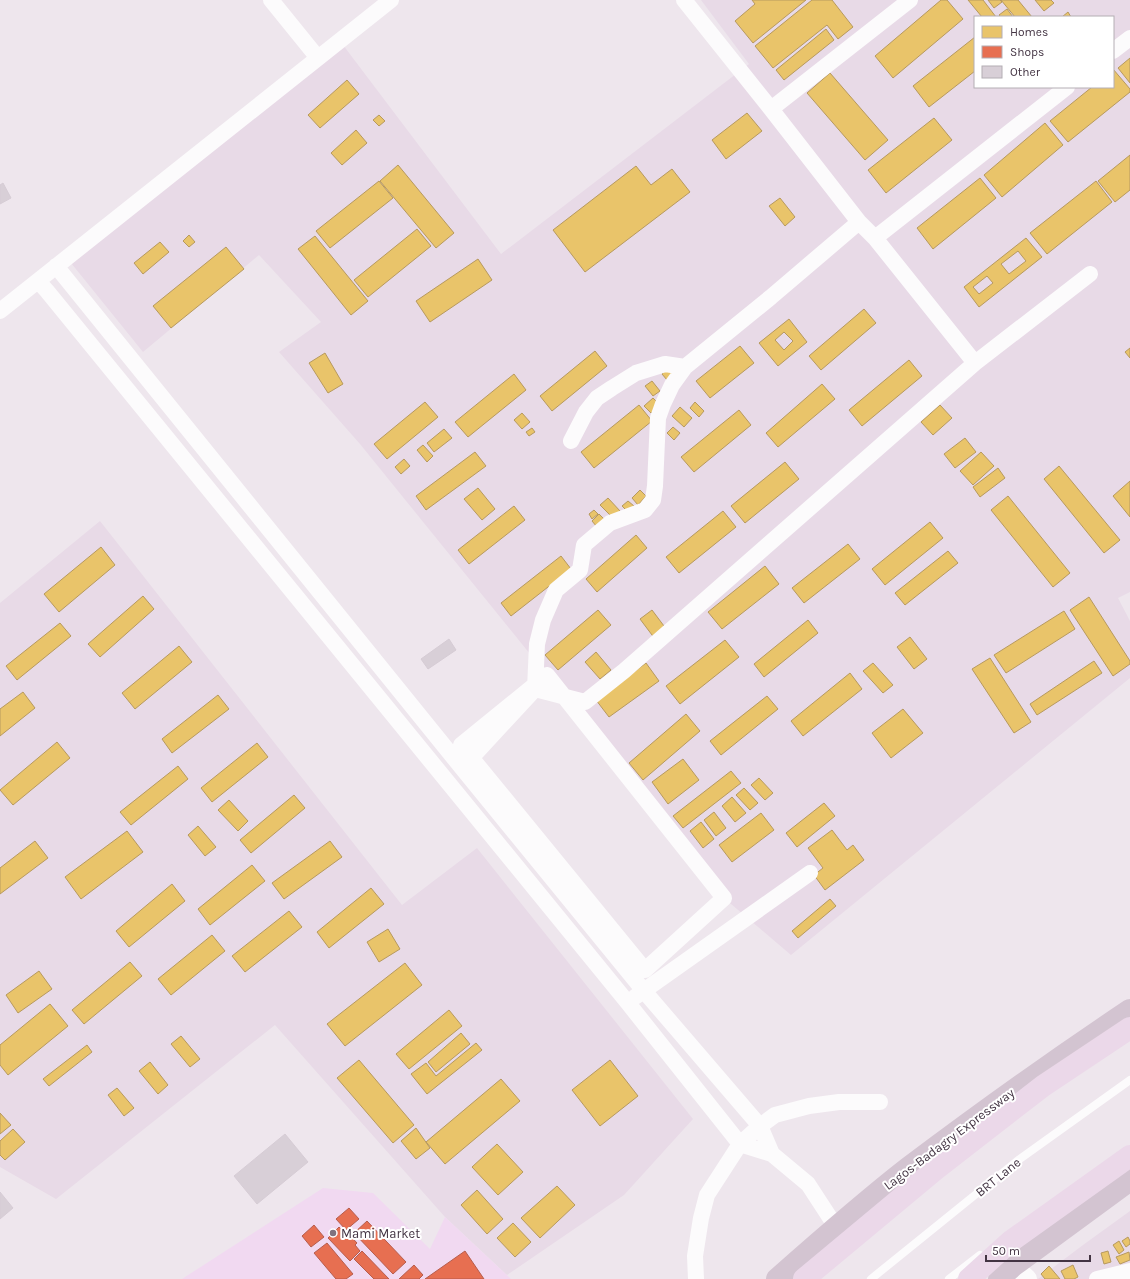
<svg xmlns="http://www.w3.org/2000/svg" width="1130" height="1279" font-family="Karla,sans-serif">
	<style>
		.residential { fill: #e8dae7; fill-rule: evenodd }
		.commercial { fill: #f1d9f1 }
		.homes { fill: #e9c46a; stroke: #b7995e; fill-rule: evenodd }
		.shops { fill: #e76f51; stroke: #b65d4d }
		.building { fill: #d8cfd7; stroke: #d6ccd5 }
		.lines { fill: none; stroke-linecap: round; stroke-linejoin: round }
		.service { stroke: #fcfbfc; stroke-width: 8 }
		.minor { stroke: #fcfbfc; stroke-width: 16 }
		.tertiary { stroke: #fcfbfc; stroke-width: 20 }
		.primary { stroke: #d3c4d1; stroke-width: 22 }
		.motorway { stroke: #ebd8e9; stroke-width: 22 }
		.poi-dot { fill: #7f727e; stroke: #fff; stroke-width: 1.5 }
		.labels { text-anchor: middle; dominant-baseline: central; stroke-width: 4; stroke-linejoin: round; paint-order: stroke }
		.street-label { font-size: 13px; fill: #433443; stroke: #fff }
		.poi-label { font-size: 13px; fill: #433443; stroke: #fff; text-anchor: start }
	</style>
	<rect width="100%" height="100%" fill="#eee6ed"/>
	<path class="residential" d="M701 0H1130V592L1118 598 1130 621V678L791 955 724 898 547 675 360 444 279 352 321 322 259 255 143 352 67 258 340 41 501 254 749 64ZM975 17H1113V87H975Z
		M100 521 402 905 477 848 693 1119 624 1195 507 1275 445 1217 275 1025 56 1199 0 1167V603Z
		M1130 1211V1279H1038L1083 1245Z"/>
	<path class="commercial" d="M323 1188 373 1193 430 1249 445 1217 511 1279H182Z"/>
	<path class="homes" d="M752 0H806L753 43 735 21 755 4Z
		M812 0H832L853 27 838 39 827 25 773 68 755 46Z
		M941 0H947L963 19 893 78 875 56Z
		M968 0H983L996 17H982Z
		M988 0H1000L1002 2 994 8Z
		M1001 0H1018L1032 17H1015Z
		M1035 0H1051L1054 3 1044 11Z
		M1007 9 1013 17H1001L999 15Z
		M1068 12 1071 17H1062Z
		M826 29 834 40 784 80 776 70Z
		M975 37V71L929 107 913 86Z
		M1130 58V83L1118 68Z
		M1113 69 1130 89V92L1068 142 1050 121 1092 87H1113Z
		M830 73 888 140 865 160 807 93Z
		M347 80 359 94 320 128 308 115Z
		M747 113 762 131 726 159 712 140Z
		M379 115 385 121 379 126 373 120Z
		M934 118 952 140 886 193 868 170Z
		M1045 123 1063 145 1002 197 984 175Z
		M356 130 367 143 342 165 331 153Z
		M1130 155V190L1115 202 1098 181Z
		M398 165 454 233 436 248 380 181Z
		M636 166 651 185 672 169 690 192 585 272 553 230Z
		M980 178 996 198 933 249 917 228Z
		M379 181 393 198 330 248 316 231Z
		M1096 181 1112 202 1047 254 1030 233Z
		M780 198 795 217 785 226 769 206Z
		M417 229 431 246 368 297 354 280Z
		M189 235 195 242 189 247 183 241Z
		M315 236 368 301 351 315 298 249Z
		M1026 238 1042 257 979 307 964 287ZM1018 251 1026 261 1009 274 1001 264ZM987 276 993 283 979 294 973 287Z
		M160 242 169 252 143 274 134 263Z
		M226 247 244 269 171 328 153 306Z
		M478 259 492 280 430 322 416 301Z
		M864 309 876 323 821 370 809 356Z
		M789 319 807 342 778 366 759 343ZM784 332 793 341 784 350 775 340Z
		M740 346 754 363 710 398 696 381Z
		M1130 348V358L1125 352Z
		M595 351 607 366 552 411 540 396Z
		M325 353 343 384 328 393 309 363Z
		M909 360 922 376 862 426 849 410Z
		M667 369 673 374 667 380 662 374Z
		M514 374 526 390 468 437 455 422Z
		M652 381 660 391 653 396 645 386Z
		M822 384 835 399 778 447 766 433Z
		M653 398 660 405 651 413 644 406Z
		M425 402 438 417 387 459 374 444Z
		M695 402 704 411 699 417 690 408Z
		M639 405 652 421 594 468 581 452Z
		M940 405 952 418 933 435 921 422Z
		M680 407 692 418 684 427 672 416Z
		M739 410 751 425 694 472 681 457Z
		M522 413 530 422 522 429 514 420Z
		M673 427 680 433 674 440 667 433Z
		M532 428 535 432 529 436 526 432Z
		M444 429 452 438 434 452 427 443Z
		M965 438 976 452 955 468 944 454Z
		M423 445 433 456 427 462 417 450Z
		M475 452 486 466 426 510 416 496Z
		M981 452 994 466 973 485 960 471Z
		M404 459 410 466 401 474 395 467Z
		M785 462 799 479 745 523 731 506Z
		M1059 466 1120 540 1104 553 1044 479Z
		M998 468 1005 478 980 497 973 487Z
		M1130 481V517L1113 496Z
		M478 488 495 509 482 520 464 499Z
		M640 490 646 496 638 505 632 498Z
		M1008 496 1070 573 1053 587 991 510Z
		M608 498 621 512 614 519 600 505Z
		M628 501 634 506 628 512 622 506Z
		M514 506 525 520 469 564 458 550Z
		M594 510 598 514 592 519 589 514Z
		M723 511 736 527 679 573 666 557Z
		M599 514 604 519 597 527 592 521Z
		M930 522 943 538 885 585 872 569Z
		M636 535 647 548 597 592 586 579Z
		M848 544 860 559 804 603 792 588Z
		M101 547 115 565 59 612 44 594Z
		M948 551 958 563 905 605 895 593Z
		M561 556 571 569 511 616 501 603Z
		M765 566 779 584 722 629 708 612Z
		M143 596 154 609 100 657 88 644Z
		M1089 597 1130 661V664L1113 676 1070 610Z
		M598 610 611 625 558 670 545 655Z
		M652 610 667 630 655 639 640 619Z
		M1064 611 1075 629 1006 673 994 655Z
		M808 620 818 633 764 677 754 664Z
		M60 623 71 636 17 680 6 666Z
		M910 637 927 659 914 669 897 647Z
		M725 640 739 657 680 704 666 686Z
		M179 646 192 662 135 709 122 693Z
		M596 652 611 670 600 679 585 662Z
		M990 658 1031 722 1014 733 972 669Z
		M1094 661 1102 673 1037 715 1030 704Z
		M646 663 659 681 609 717 596 700Z
		M873 663 893 685 883 693 863 671Z
		M850 673 862 689 803 736 791 721Z
		M23 692 35 708 0 736V709Z
		M218 695 229 709 172 753 162 739Z
		M767 696 778 709 721 755 710 741Z
		M903 709 923 733 891 758 872 733Z
		M686 714 700 731 643 780 629 763Z
		M57 742 70 758 13 805 0 790Z
		M257 743 268 757 212 802 201 788Z
		M683 759 699 780 668 804 652 782Z
		M178 766 188 779 131 825 120 812Z
		M731 771 741 783 683 828 673 816Z
		M759 778 773 793 765 800 751 785Z
		M744 788 758 803 750 810 736 795Z
		M294 795 305 808 251 853 240 840Z
		M732 797 746 813 735 822 722 806Z
		M229 800 248 821 238 831 218 810Z
		M824 803 835 816 797 847 786 833Z
		M714 812 726 828 716 836 704 820Z
		M761 813 774 830 732 862 719 845Z
		M701 822 714 839 703 848 690 831Z
		M198 826 216 847 205 856 188 835Z
		M832 830 847 850 853 845 864 860 825 890 814 875 823 868 808 848Z
		M127 831 143 852 81 899 65 877Z
		M35 841 48 858 0 894V868Z
		M330 841 342 857 284 899 272 883Z
		M252 865 265 881 210 925 198 909Z
		M172 884 185 901 129 947 116 931Z
		M371 888 384 904 329 948 317 932Z
		M830 899 836 906 798 938 792 931Z
		M289 911 302 927 245 972 232 956Z
		M388 929 400 949 379 962 367 942Z
		M212 935 225 951 171 995 158 979Z
		M130 962 142 976 84 1024 72 1010Z
		M405 963 422 985 345 1046 327 1024Z
		M39 971 52 989 18 1013 6 995Z
		M50 1004 68 1026 8 1075 0 1065V1045Z
		M449 1010 462 1026 409 1069 396 1054Z
		M461 1033 470 1044 436 1072 428 1062Z
		M181 1036 200 1059 190 1067 171 1044Z
		M476 1043 482 1050 427 1094 411 1074 426 1063 436 1076Z
		M87 1045 92 1052 49 1086 43 1079Z
		M359 1060 414 1125 393 1143 337 1078Z
		M610 1060 638 1096 600 1126 572 1090Z
		M150 1062 168 1085 158 1094 139 1071Z
		M501 1079 520 1101 445 1164 426 1142Z
		M117 1088 134 1108 124 1116 108 1095Z
		M0 1113 11 1125 0 1134Z
		M416 1128 430 1148 416 1159 401 1141Z
		M13 1129 25 1142 5 1160 0 1155V1141Z
		M497 1144 523 1172 498 1195 472 1167Z
		M557 1186 575 1205 540 1238 521 1218Z
		M477 1190 503 1219 487 1234 461 1205Z
		M513 1223 531 1242 515 1257 497 1238Z
		M1128 1237 1130 1241V1244L1126 1247 1122 1241Z
		M1119 1241 1124 1250 1119 1254 1113 1245Z
		M1108 1251 1111 1262 1104 1264 1101 1253Z
		M1129 1252 1130 1260 1120 1264 1116 1257Z
		M1073 1265 1078 1277 1074 1279H1065L1061 1271Z
		M1049 1266 1060 1279H1045L1041 1274Z"/>
	<path class="shops" d="M349 1208 359 1219 346 1230 336 1219Z
		M367 1221 406 1262 393 1274 354 1233Z
		M314 1225 324 1237 311 1247 302 1236Z
		M339 1227 343 1231 345 1230 357 1243 355 1245 360 1251 350 1261 328 1238Z
		M327 1243 353 1274 346 1279H336L314 1253Z
		M362 1251 389 1279H374L354 1259Z
		M465 1251 484 1279H425Z
		M414 1265 423 1275 419 1279H399Z"/>
	<path class="building" d="M3 183 11 198 0 204V185Z
		M449 639 456 650 428 669 421 659Z
		M285 1134 308 1162 257 1204 234 1176Z
		M0 1192 13 1208 0 1219Z"/>
	<g class="lines">
		<path class="service" d="M871 1279 1017 1161 1130 1080
			M949 1279 980 1255"/>
		<path class="minor" d="M271 0 318 58
			M684 0 771 109 859 222 875 238 975 363
			M1113 51 1130 38
			M771 109 910 0
			M875 238 1067 87
			M56 266 462 768 644 991 760 1126 772 1154
			M38 281 47 291 628 1003 740 1144 772 1154 808 1184 836 1227
			M0 311 391 0
			M571 441 586 412 597 398 612 388 636 373 665 364 685 367
			M547 675 724 898 645 970 461 745Z
			M535 689 537 644 543 620 556 590 580 570 584 545 610 523 645 510 653 500 655 486 658 418 663 404 672 385 685 367 771 297 859 222
			M462 768 535 689 585 702 624 671 975 363 1090 274
			M635 997 810 873
			M696 1279 695 1256 701 1218 707 1195 740 1144 760 1126 775 1115 809 1106 839 1102H880
			M1097 1279 1130 1271"/>
		<path class="tertiary" d="M1013 1266 1027 1279"/>
		<path class="primary" d="M777 1279C820 1241 863 1203 908 1168 981 1113 1055 1060 1130 1010
			M999 1279 1013 1266 1130 1180"/>
		<path class="motorway" d="M804 1279 936 1169 1043 1086 1130 1028
			M969 1279 1011 1241 1130 1156"/>
	</g>
	<circle class="poi-dot" cx="333" cy="1233" r="4"/>
	<g class="labels">
		<g class="street-label">
			<text transform="translate(949 1139) rotate(-37)">Lagos-Badagry Expressway</text>
			<text transform="translate(998 1177) rotate(-39)">BRT Lane</text>
		</g>
		<g class="poi-label">
			<text x="341" y="1233">Mami Market</text>
		</g>
	</g>
	<rect x="974" y="16" width="140" height="72" fill="#ffffff" stroke="#b4aeb4"/>
	<rect x="982" y="26" width="20" height="12" fill="#e9c46a" stroke="#b4aeb4"/>
	<text x="1010" y="36" font-size="12" fill="#433443">Homes</text>
	<rect x="982" y="46" width="20" height="12" fill="#e76f51" stroke="#b4aeb4"/>
	<text x="1010" y="56" font-size="12" fill="#433443">Shops</text>
	<rect x="982" y="66" width="20" height="12" fill="#d8cfd7" stroke="#b4aeb4"/>
	<text x="1010" y="76" font-size="12" fill="#433443">Other</text>
	<path d="M986 1255v6h104v-6" fill="none" stroke="#433443" stroke-width="2"/>
	<text x="992" y="1255" font-size="12" fill="#433443" stroke="#ffffff" stroke-width="3" paint-order="stroke">50 m</text>
</svg>
